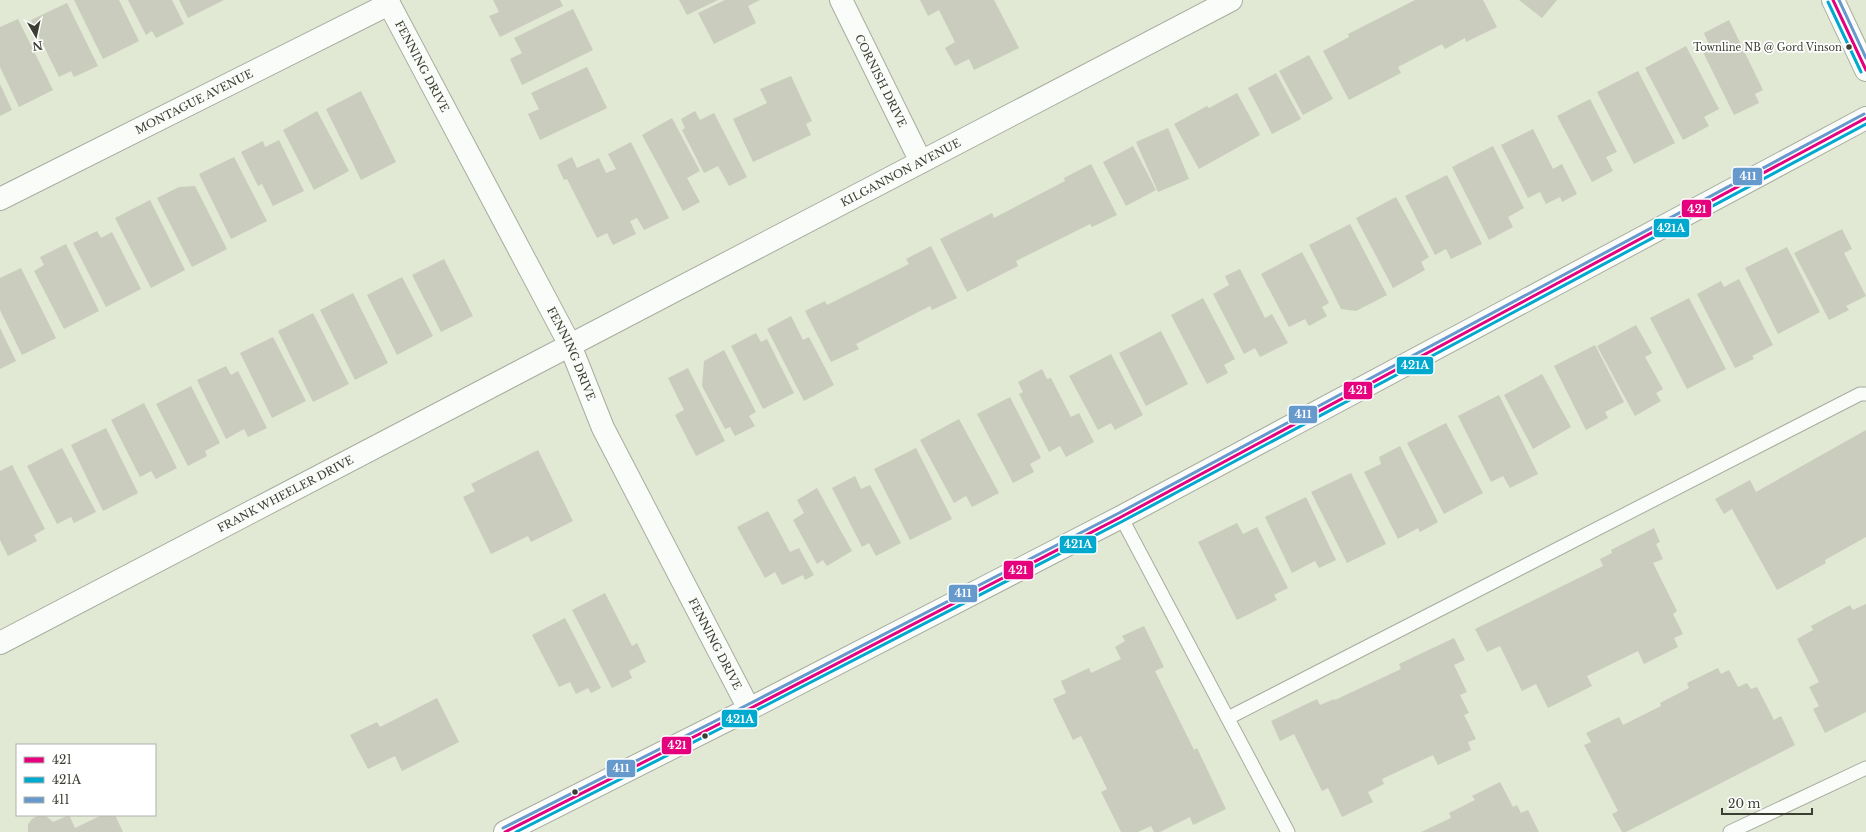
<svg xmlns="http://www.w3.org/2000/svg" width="1866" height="832" font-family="'Libre Baskerville',serif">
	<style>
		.building { fill: #caccbd }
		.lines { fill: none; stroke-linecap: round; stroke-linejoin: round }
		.service-casing { stroke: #a8ad9e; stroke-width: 15 }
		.minor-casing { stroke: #a8ad9e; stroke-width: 24 }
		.tertiary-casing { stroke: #a8ad9e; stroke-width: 24 }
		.service { stroke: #fafcf9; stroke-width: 13 }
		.minor { stroke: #fafcf9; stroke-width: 22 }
		.tertiary { stroke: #fafcf9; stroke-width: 22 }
		.bus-1-casing { stroke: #fff; stroke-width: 6 }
		.bus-2-casing { stroke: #fff; stroke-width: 6 }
		.bus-3-casing { stroke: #fff; stroke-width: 6 }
		.bus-1 { stroke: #e5007d; stroke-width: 3 }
		.bus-2 { stroke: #00a9ce; stroke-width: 3 }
		.bus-3 { stroke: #69c; stroke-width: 3 }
		.bus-dot { fill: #3b3f31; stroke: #fff; stroke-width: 1.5 }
		.labels { text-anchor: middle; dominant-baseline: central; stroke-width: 3.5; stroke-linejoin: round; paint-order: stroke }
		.bus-label { font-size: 10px; fill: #3b3f31; stroke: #fff; text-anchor: end }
		.street-label { font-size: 11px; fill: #3b3f31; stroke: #fff }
		.line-badge { stroke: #fff; stroke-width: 1.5 }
		.badge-label { font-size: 11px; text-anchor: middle; font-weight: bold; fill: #fff }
	</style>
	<rect width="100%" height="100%" fill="#e1e8d4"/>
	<path class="building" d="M74 0H119L139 41 103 59Z
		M128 0H172L184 24 156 38 152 31 146 35Z
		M179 0H224L188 18Z
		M493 0H560L563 6 500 37 489 16 499 12Z
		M679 0H718L687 15Z
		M725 0H760L748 6 756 23 714 44 698 13Z
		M920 0H994L1019 48 974 70 969 59 955 66 945 48 955 42 939 10 928 16Z
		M1415 0H1483L1497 27 1466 42 1465 38 1445 49 1442 44 1398 67 1401 73 1349 100 1323 51 1349 37 1348 34Z
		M1519 0H1557L1542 18Z
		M67 3 98 66 74 77 71 71 59 77 31 20Z
		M573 9 593 50 522 85 510 59 522 53 514 38Z
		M18 19 53 90 19 107 0 67V27Z
		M1729 20 1763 90 1755 94 1759 103 1734 115 1703 52 1711 49 1704 33Z
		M1686 46 1719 109 1704 117 1709 126 1683 140 1645 68Z
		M1309 55 1333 99 1303 115 1279 71Z
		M587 67 607 108 540 140 528 114 539 109 531 93Z
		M1638 71 1675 143 1634 164 1597 92Z
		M1276 73 1301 119 1272 134 1248 88Z
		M791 76 812 121 806 124 811 135 753 162 733 119 767 103 760 89Z
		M0 84 12 110 0 116Z
		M361 91 396 162 361 180 326 109Z
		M1237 93 1260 135 1199 169 1174 124 1207 106 1209 108Z
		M1590 99 1617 152 1606 157 1613 171 1592 182 1557 116Z
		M317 111 349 171 314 190 283 130Z
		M695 111 700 120 714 113 747 177 729 186 718 166 704 173 682 130 685 128 681 119Z
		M672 118 700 171 687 178 700 202 683 211 642 135Z
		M1168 128 1189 179 1158 192 1136 142Z
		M1533 129 1553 169 1562 164 1577 194 1562 202 1560 197 1546 204 1540 192 1528 198 1501 145Z
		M279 140 304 191 273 206 262 184 258 186 241 152 263 141 265 147Z
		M631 142 669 218 644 230 637 218 630 221 636 234 613 245 607 233 597 238 567 179 564 180 557 165 572 157 577 168 599 158 606 173 616 169 608 154Z
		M1133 146 1156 190 1126 206 1103 162Z
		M1493 146 1524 208 1508 217 1513 227 1489 240 1452 167Z
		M234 157 267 221 231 239 199 174Z
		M1091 164 1117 215 1092 227 1090 224 1016 261 1018 266 967 292 940 239 992 213 994 218 1065 181 1064 178Z
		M1447 175 1482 244 1451 259 1446 249 1435 255 1405 196Z
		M195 186 227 249 192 267 157 198 179 187Z
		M1396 197 1429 257 1421 262 1425 270 1393 288 1356 218Z
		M150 200 185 270 151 288 115 218Z
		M1350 224 1387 295 1356 311 1341 309 1309 245Z
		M1842 229 1852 249 1844 253 1866 296 1846 306 1849 310 1829 320 1794 253Z
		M97 231 101 238 112 232 141 289 106 307 73 243Z
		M66 244 99 311 64 329 34 271 44 265 40 257Z
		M931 246 957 298 932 310 930 306 856 344 859 349 831 362 805 311 825 301 827 305 909 264 906 259Z
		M1787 247 1820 312 1778 334 1745 268Z
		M1302 252 1329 303 1322 307 1327 316 1309 326 1305 319 1289 327 1261 274Z
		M444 259 473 316 441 332 412 275Z
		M21 268 56 338 22 355 0 310V278Z
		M1240 269 1265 318 1272 314 1288 343 1260 357 1255 348 1244 354 1213 294 1229 285 1225 276Z
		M402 277 433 336 397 355 367 295Z
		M1739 279 1773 345 1752 356 1754 359 1735 368 1697 294 1721 281 1724 287Z
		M353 293 388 363 355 380 320 310Z
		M1203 298 1235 359 1224 365 1228 373 1207 384 1171 315Z
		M1689 298 1726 369 1687 389 1650 318Z
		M313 313 349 384 313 402 278 331Z
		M791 316 803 340 809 337 834 385 804 401 767 329Z
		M1636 325 1652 353 1645 357 1663 389 1656 393 1661 401 1635 416 1597 346Z
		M0 328 16 361 0 369Z
		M1161 331 1188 384 1146 406 1119 353Z
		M756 333 761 342 767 339 794 393 763 409 731 346Z
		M273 337 306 401 272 418 240 353Z
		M1595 345 1624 402 1605 412 1608 418 1586 430 1554 366Z
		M724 350 756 412 749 416 755 426 735 436 730 427 725 429 702 386 704 361Z
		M1111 354 1143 415 1115 430 1111 423 1098 430 1069 376Z
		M226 366 231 375 238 371 267 428 248 437 244 429 226 439 197 380Z
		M688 368 725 441 696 456 675 415 684 410 668 378Z
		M1042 369 1047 379 1051 378 1071 417 1079 413 1094 442 1066 457 1060 446 1049 452 1019 394 1023 392 1018 382Z
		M1542 374 1571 427 1533 449 1504 395Z
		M191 386 220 443 205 451 207 456 188 466 156 404Z
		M1499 395 1538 474 1510 488 1503 476 1491 482 1458 416Z
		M1010 397 1041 458 1030 464 1034 472 1013 483 977 414Z
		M144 403 177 468 156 479 151 471 140 477 111 420Z
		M959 419 999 493 972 507 966 496 954 503 920 440Z
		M1446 423 1483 493 1444 514 1407 443Z
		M106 428 138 493 103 511 71 445Z
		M1866 430V537L1825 560 1826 563 1777 590 1732 509 1724 514 1715 499 1750 480 1756 492Z
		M1400 446 1438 522 1420 532 1418 528 1398 539 1364 472 1381 464 1379 457Z
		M62 448 96 512 74 523 71 517 57 524 27 466Z
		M916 448 952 519 910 540 874 469Z
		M538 450 573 521 531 542 528 536 491 554 463 497 475 491 471 484Z
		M12 465 45 529 34 535 37 541 8 556 0 540V471Z
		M1351 473 1386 544 1347 563 1311 492Z
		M855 476 861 489 870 485 901 543 876 556 869 543 862 547 832 488Z
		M817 488 852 551 827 566 823 560 817 564 793 520 804 513 797 500Z
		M1306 497 1336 560 1319 568 1315 561 1292 573 1265 517Z
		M768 511 790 552 799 548 814 575 805 580 803 575 782 585 775 572 765 578 737 527Z
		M1237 523 1243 534 1257 527 1288 588 1274 595 1277 600 1237 620 1198 542Z
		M1654 528 1660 542 1656 544 1663 559 1653 563 1677 611 1673 614 1683 634 1674 638 1678 647 1644 664 1638 651 1587 676 1592 686 1548 708 1536 684 1522 691 1500 646 1487 652 1475 629 1603 566 1600 559 1612 553 1611 550Z
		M605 593 632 646 637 643 646 662 629 671 632 678 612 688 572 610Z
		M1866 604V712L1825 733 1813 709 1819 706 1809 687 1819 682 1797 639 1813 630 1811 626 1850 605 1853 610Z
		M565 618 601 688 591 693 588 688 576 694 570 682 559 687 532 635Z
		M1144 626 1164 667 1155 671 1194 750 1197 748 1226 809 1193 825 1190 817 1160 832H1154L1151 826 1138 832H1121L1101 792 1107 789 1081 736 1073 740 1053 699 1066 693 1061 681 1089 668 1091 673 1121 659 1115 647 1125 641 1122 636Z
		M1454 638 1465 660 1454 665 1467 692 1460 695 1469 713 1464 715 1476 739 1468 742 1471 750 1438 765 1433 755 1382 779 1384 784 1368 792 1373 802 1342 817 1328 788 1322 791 1294 734 1280 741 1271 721 1317 699 1320 705 1334 699 1335 700 1401 669 1399 664Z
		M1718 668 1721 674 1729 670 1738 687 1747 683 1751 689 1757 687 1774 720 1781 716 1795 745 1626 832H1622L1612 814 1618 811 1584 745 1591 742 1586 733 1619 717 1623 725 1661 706 1660 703 1689 688 1687 683Z
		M437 698 459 742 402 771 395 756 368 769 350 735 377 722 380 727Z
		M1500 782 1513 807 1517 805 1521 813 1528 810 1539 832H1421L1451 818 1449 813 1475 800 1472 796Z
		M45 815 53 822 69 815 75 828 102 815H115L123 832H28V824L32 819 37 816Z"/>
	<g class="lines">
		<g class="service-casing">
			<path id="service" d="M1121 517 1288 832
				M1228 718 1860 394H1866
				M1730 832 1866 768"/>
		</g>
		<g class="minor-casing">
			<g id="minor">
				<path id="s1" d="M387 0 570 345 603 428 749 709"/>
				<path id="s2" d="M841 0 921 162"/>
				<path id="s3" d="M0 199 389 4"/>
				<path id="s4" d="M0 643 1231 0"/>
				<path d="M505 832 749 709 1121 517 1866 118"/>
			</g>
		</g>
		<g class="tertiary-casing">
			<path id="tertiary" d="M1833 0 1866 70"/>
		</g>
		<use href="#service" class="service"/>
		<use href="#minor" class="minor"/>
		<use href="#tertiary" class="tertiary"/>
		<g class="bus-1-casing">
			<path id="bus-1" d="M1833 0 1866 70
				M505 832 749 709 1121 517 1866 118"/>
		</g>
		<g class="bus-2-casing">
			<path id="bus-2" d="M1828 2 1861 72
				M516 832 751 713 1123 521 1866 124"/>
		</g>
		<g class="bus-3-casing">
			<path id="bus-3" d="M1839 0 1866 58
				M503 828 747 705 1119 513 1864 114"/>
		</g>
		<use href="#bus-1" class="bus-1"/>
		<use href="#bus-2" class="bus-2"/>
		<use href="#bus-3" class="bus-3"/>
	</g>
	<g class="bus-dot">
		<circle cx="1849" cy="47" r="3.5"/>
		<circle cx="705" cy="736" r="3.5"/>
		<circle cx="575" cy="792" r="3.5"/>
	</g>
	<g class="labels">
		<g class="bus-label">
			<text x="1842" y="47">Townline NB @ Gord Vinson</text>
		</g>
		<g class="street-label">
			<text stroke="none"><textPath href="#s1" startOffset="75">FENNING DRIVE</textPath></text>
			<text stroke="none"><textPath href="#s2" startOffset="90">CORNISH DRIVE</textPath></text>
			<text stroke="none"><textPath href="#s3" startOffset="217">MONTAGUE AVENUE</textPath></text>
			<text stroke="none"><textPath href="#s4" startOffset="1016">KILGANNON AVENUE</textPath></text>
			<text stroke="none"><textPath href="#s1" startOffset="399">FENNING DRIVE</textPath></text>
			<text stroke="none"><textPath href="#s4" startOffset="322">FRANK WHEELER DRIVE</textPath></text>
			<text stroke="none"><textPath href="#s1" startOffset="723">FENNING DRIVE</textPath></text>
		</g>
	</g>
	<g class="line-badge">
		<rect x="1732" y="167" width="31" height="19" rx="4" fill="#69c"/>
		<rect x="1681" y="199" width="31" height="19" rx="4" fill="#e5007d"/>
		<rect x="1653" y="218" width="37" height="20" rx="4" fill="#00a9ce"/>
		<rect x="1396" y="356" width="38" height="19" rx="4" fill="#00a9ce"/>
		<rect x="1343" y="381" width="30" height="19" rx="4" fill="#e5007d"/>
		<rect x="1288" y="405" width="30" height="19" rx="4" fill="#69c"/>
		<rect x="1059" y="535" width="38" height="19" rx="4" fill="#00a9ce"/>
		<rect x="1003" y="560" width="31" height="20" rx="4" fill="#e5007d"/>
		<rect x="948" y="584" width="30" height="19" rx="4" fill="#69c"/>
		<rect x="721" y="709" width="37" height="19" rx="4" fill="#00a9ce"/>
		<rect x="661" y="736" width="31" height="19" rx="4" fill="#e5007d"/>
		<rect x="606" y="759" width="30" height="19" rx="4" fill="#69c"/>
	</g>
	<g class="badge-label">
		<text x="1748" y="180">411</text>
		<text x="1697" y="213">421</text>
		<text x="1671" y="232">421A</text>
		<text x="1415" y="369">421A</text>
		<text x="1358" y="394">421</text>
		<text x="1303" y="418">411</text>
		<text x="1078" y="548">421A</text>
		<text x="1018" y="574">421</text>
		<text x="963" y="597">411</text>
		<text x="740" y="723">421A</text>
		<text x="677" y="749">421</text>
		<text x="621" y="772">411</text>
	</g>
	<rect x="16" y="744" width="140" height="72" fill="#ffffff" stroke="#b1b2ad"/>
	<rect x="24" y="757" width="20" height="6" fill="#e5007d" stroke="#b1b2ad"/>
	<text x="52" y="764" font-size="12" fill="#3b3f31">421</text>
	<rect x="24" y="777" width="20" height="6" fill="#00a9ce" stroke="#b1b2ad"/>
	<text x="52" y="784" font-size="12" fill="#3b3f31">421A</text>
	<rect x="24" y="797" width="20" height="6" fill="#6699cc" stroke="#b1b2ad"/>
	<text x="52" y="804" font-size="12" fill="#3b3f31">411</text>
	<g transform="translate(36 36) rotate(171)" stroke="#ffffff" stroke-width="3" paint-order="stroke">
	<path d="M0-3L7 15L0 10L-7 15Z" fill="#3b3f31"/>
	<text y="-6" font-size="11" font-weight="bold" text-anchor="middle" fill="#3b3f31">N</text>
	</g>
	<path d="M1722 808v6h90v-6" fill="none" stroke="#3b3f31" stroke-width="2"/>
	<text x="1728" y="808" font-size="12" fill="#3b3f31" stroke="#ffffff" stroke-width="3" paint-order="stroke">20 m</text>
</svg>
